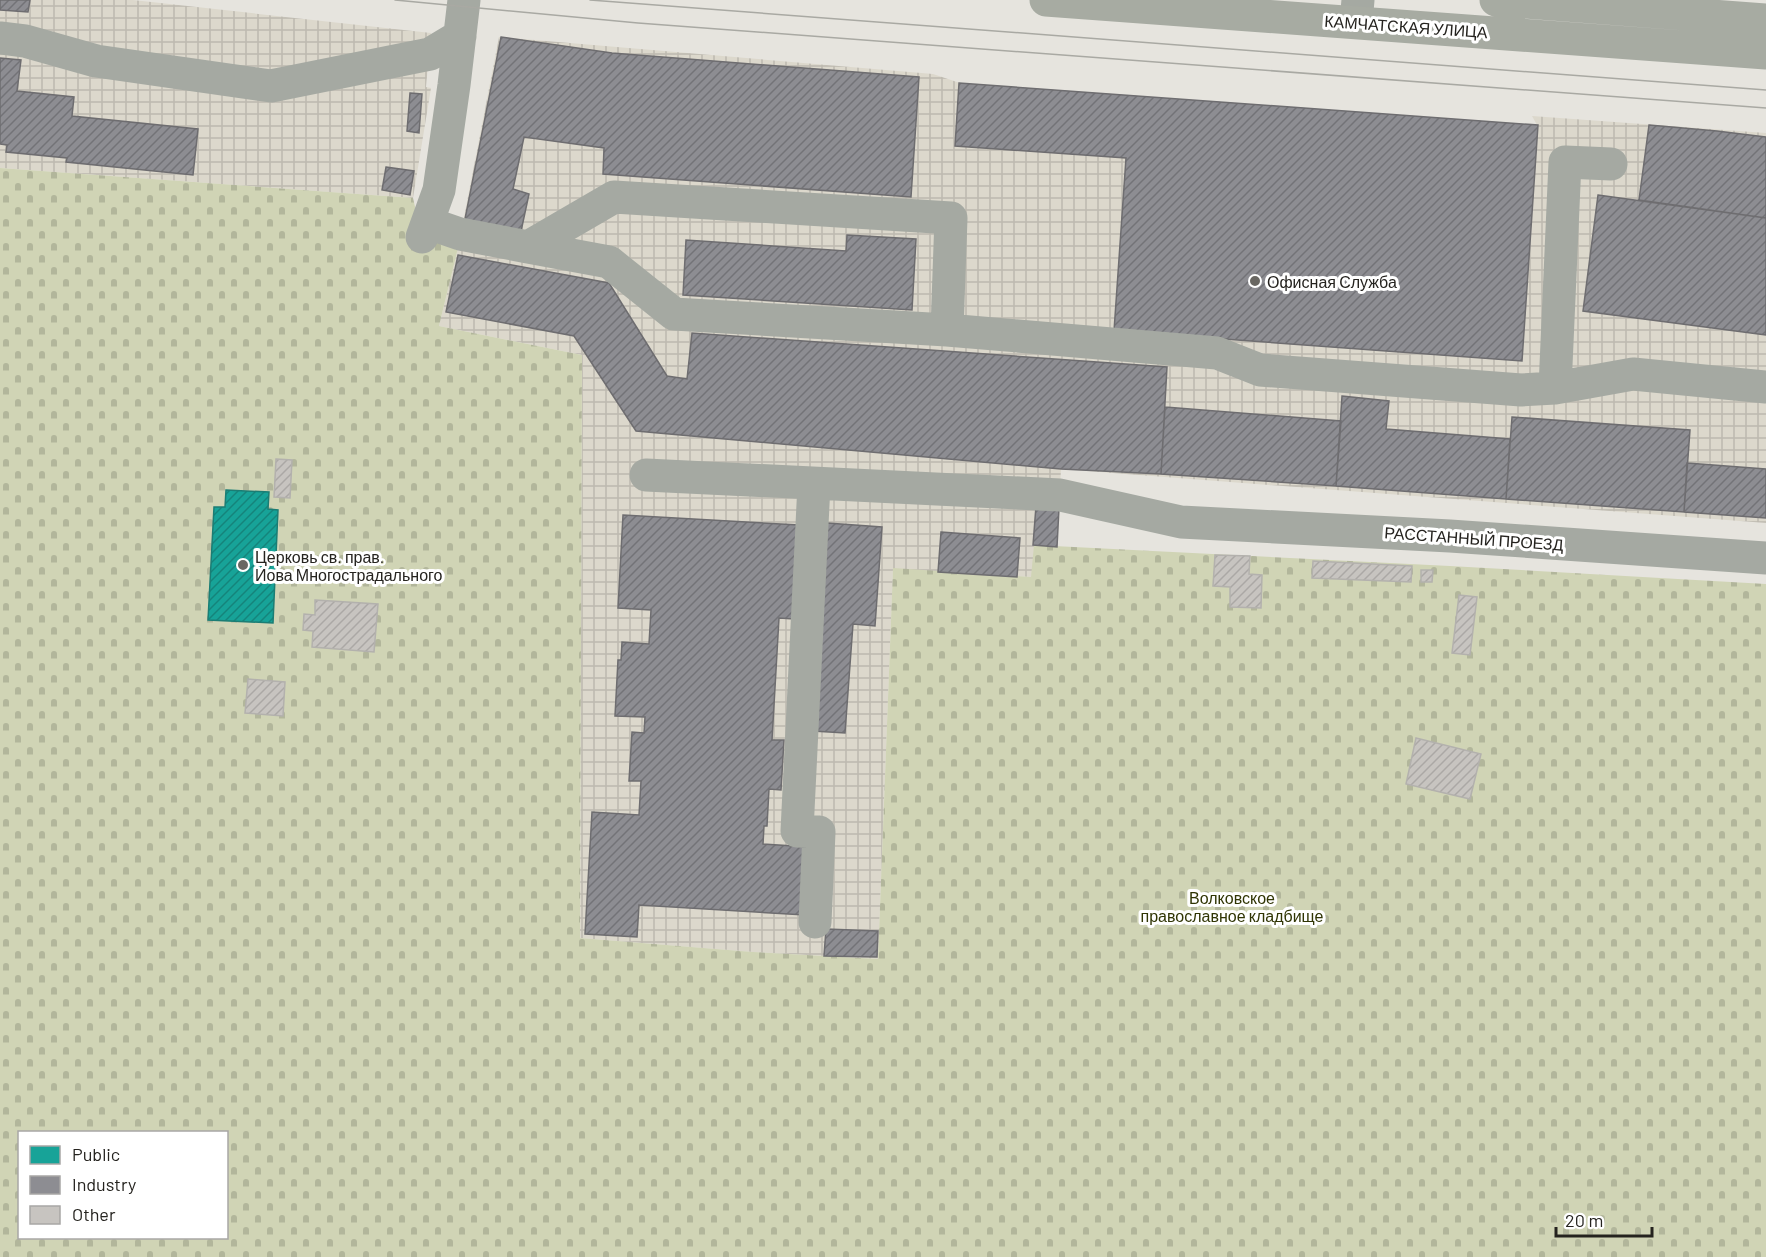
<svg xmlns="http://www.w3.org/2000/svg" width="1766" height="1257" font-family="Barlow,sans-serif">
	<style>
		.industrial { fill: url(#industrial-grid) }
		.cemetery { fill: url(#cemetery-stones); fill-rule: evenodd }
		.public { fill: url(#public-hatch); stroke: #1b7d74; stroke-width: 1.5 }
		.industry { fill: url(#industry-hatch); stroke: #6e6d70; stroke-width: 1.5 }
		.building { fill: url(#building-hatch); stroke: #b3b1ad; stroke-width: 1.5 }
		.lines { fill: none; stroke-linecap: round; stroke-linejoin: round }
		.minor { stroke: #a5a9a2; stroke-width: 33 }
		.major { stroke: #a7aba2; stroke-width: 33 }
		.tram { stroke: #a9a9a3; stroke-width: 1.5 }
		.poi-dot { fill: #696762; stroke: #fff; stroke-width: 2 }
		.labels { text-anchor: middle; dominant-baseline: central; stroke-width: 6; stroke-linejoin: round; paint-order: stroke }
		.street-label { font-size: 16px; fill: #25231f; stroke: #fff }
		.poi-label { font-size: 16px; fill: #25231f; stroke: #fff; text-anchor: start }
		.park-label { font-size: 16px; fill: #303504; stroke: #fff }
	</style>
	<defs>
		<pattern id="industrial-grid" width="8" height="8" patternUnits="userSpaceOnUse" patternTransform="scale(1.5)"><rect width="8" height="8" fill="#dcd8cc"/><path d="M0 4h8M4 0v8" fill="none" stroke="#bdb9af"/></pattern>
		<pattern id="cemetery-stones" width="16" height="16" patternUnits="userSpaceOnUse" patternTransform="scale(1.5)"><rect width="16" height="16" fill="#d0d4b5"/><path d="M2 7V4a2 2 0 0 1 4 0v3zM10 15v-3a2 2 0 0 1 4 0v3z" fill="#b2b69b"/></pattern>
		<pattern id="public-hatch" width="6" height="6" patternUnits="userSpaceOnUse" patternTransform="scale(1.5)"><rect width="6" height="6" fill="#17a398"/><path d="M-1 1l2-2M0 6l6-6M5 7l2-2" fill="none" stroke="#15847b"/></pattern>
		<pattern id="industry-hatch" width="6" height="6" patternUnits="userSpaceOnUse" patternTransform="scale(1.5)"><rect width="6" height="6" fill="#8d8d92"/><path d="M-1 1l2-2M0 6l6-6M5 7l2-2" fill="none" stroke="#737377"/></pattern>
		<pattern id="building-hatch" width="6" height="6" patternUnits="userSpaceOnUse" patternTransform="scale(1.5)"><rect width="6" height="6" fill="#c7c4c0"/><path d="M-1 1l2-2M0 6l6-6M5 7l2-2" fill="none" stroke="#aba8a5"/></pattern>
	</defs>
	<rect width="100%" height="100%" fill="#e6e4de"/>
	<path class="industrial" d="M0 0H133L431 33 426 87 431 88 413 198 0 168Z
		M499 37 933 74 960 83 1537 125 1532 116 1766 133V523L1061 469 1057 547 1031 577 893 569 878 959 753 952 580 938 582 355 439 326 458 248Z"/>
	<path class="cemetery" d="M0 168 413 198 422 237 458 248 439 326 582 355 580 938 753 952 878 959 893 568 1031 577 1034 545 1450 566 1766 584V1257H0ZM20 1132H226V1238H20Z"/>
	<path class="public" d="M226 490 269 492 268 509 278 510 273 623 208 620 214 507H225Z"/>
	<path class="industry" d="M0 0H30L28 12 0 10Z
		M501 37 612 53 919 77 911 197 603 174 604 148 524 137 513 189 529 194 520 236 464 224Z
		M0 58 21 60 17 91 74 97 72 116 198 129 193 175 66 162 67 158 6 152 7 145 0 144Z
		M959 83 1538 125 1522 361 1114 331 1126 158 955 146Z
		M410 93 422 94 419 133 407 131Z
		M1649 125 1717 131 1766 137V218L1639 200Z
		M386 167 414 171 410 195 382 190Z
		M1598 195 1766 218V335L1583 311Z
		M847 235 916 239 912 310 683 295 686 240 846 251Z
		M458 255 609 283 667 376 687 379 692 333 1167 367 1161 474 1061 469 636 431 574 336 446 312Z
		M1342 396 1389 401 1386 429 1510 439 1506 499 1336 486Z
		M1165 407 1341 421 1336 486 1161 474Z
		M1512 417 1690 430 1684 512 1506 499Z
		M1687 463 1766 469V518L1684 512Z
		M1036 506 1059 508 1057 547 1033 545Z
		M623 515 799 525 794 619 779 618 772 740H784L781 790 769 789 767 826H764L763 844 809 847 805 915 639 905 637 937 585 934 592 812 639 815 641 781H629L632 732 644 733 645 717 615 716 618 660H621L622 642 649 644 651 610 618 608Z
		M827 523 882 527 875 626 853 624 845 733 813 731Z
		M941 532 1020 538 1017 577 938 572Z
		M826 929 878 931 877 957 824 956Z"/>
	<path class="building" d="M276 459 292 460 290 498 274 497Z
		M1215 555 1250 556 1249 574 1262 575 1261 608 1230 607V587L1213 586Z
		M1313 561 1412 566 1411 582 1312 578Z
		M1421 570H1433L1432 582H1421Z
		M1459 595 1477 597 1470 655 1452 653Z
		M315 600 378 604 374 652 312 647 313 631 303 630 304 614 315 615Z
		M248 679 285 682 283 716 245 713Z
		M1416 738 1481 754 1470 799 1406 784Z"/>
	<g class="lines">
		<path class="minor" d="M1356 22 1358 0
			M0 38 25 41 96 61 271 86 430 54 460 36
			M428 223 460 234 528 247 614 197 951 218 947 330
			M422 237 439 190 454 85 464 0
			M528 247 609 262 674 314 947 330 1217 353 1260 370 1521 390 1555 388 1633 374 1766 387
			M1555 388 1565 162 1611 164
			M646 475 1060 495 1181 522 1450 536 1766 558
			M814 484 797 831 819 832 815 922"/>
		<path class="major" d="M1046 0 1766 53
			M1496 0 1766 20"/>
		<path class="tram" d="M395 0 638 23 1766 108
			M590 0 1766 90"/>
	</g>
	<g class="poi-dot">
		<circle cx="1255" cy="281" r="6"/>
		<circle cx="243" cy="565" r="6"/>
	</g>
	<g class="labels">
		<g class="street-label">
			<text transform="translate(1406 26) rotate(4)">КАМЧАТСКАЯ УЛИЦА</text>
			<text transform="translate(1474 538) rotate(4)">РАССТАННЫЙ ПРОЕЗД</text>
		</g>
		<g class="poi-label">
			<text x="1267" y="281">Офисная Служба</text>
			<text x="255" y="556">Церковь св. прав.<tspan x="255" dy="18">Иова Многострадального</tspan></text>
		</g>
		<g class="park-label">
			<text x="1232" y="897">Волковское<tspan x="1232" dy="18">православное кладбище</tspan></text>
		</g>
	</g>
	<rect x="18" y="1131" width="210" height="108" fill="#ffffff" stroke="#a8a7a5" stroke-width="1.5"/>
	<rect x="30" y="1146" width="30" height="18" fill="#17a398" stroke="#a8a7a5" stroke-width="1.5"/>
	<text x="72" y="1161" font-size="18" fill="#25231f">Public</text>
	<rect x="30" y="1176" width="30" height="18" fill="#8d8d92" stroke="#a8a7a5" stroke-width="1.5"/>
	<text x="72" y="1191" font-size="18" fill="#25231f">Industry</text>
	<rect x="30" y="1206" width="30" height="18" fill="#c7c4c0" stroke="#a8a7a5" stroke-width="1.5"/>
	<text x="72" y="1221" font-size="18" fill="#25231f">Other</text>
	<path d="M1556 1227v9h96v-9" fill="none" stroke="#25231f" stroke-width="3"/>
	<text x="1565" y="1227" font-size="18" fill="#25231f" stroke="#ffffff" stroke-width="4.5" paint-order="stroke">20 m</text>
</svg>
